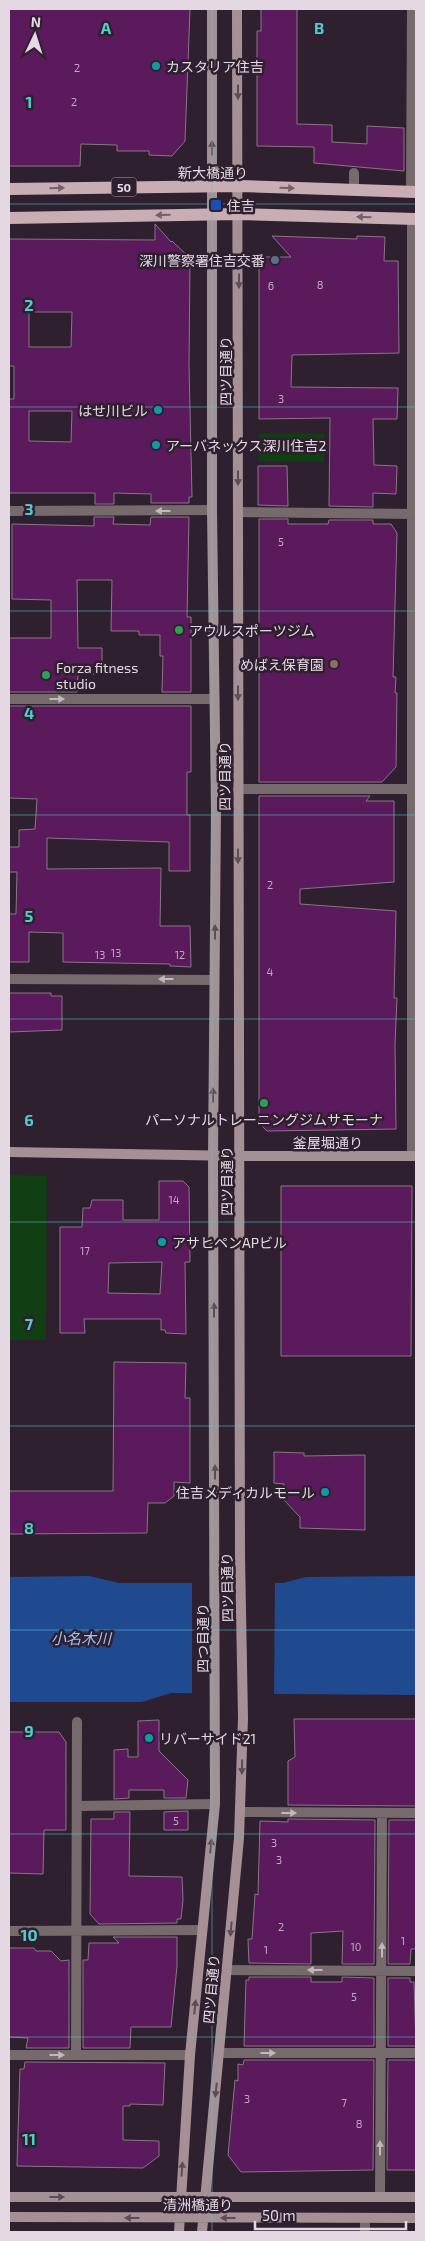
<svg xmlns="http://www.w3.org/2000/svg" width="425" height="2241" font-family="'Exo 2','Noto Sans JP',sans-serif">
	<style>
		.green { fill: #113e13 }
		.water { fill: #204a90 }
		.pier { fill: #2f202f }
		.building { fill: #5a1a5b; stroke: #897688; fill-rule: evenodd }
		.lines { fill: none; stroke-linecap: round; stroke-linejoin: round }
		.street { stroke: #766a6d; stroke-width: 10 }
		.secondary { stroke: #a49095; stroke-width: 10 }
		.primary { stroke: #c8aeb4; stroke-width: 12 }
		.oneway { fill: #5e4d58 }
		.oneway2 { fill: #74606b }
		.oneway3 { fill: #c3b8c0 }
		.grid { fill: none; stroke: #52cdcd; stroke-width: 1; stroke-opacity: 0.55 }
		.culture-dot { fill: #0f9aa8; stroke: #2f202f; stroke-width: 2 }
		.transit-dot { fill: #1a4fb4; stroke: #2f202f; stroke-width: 2 }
		.service-dot { fill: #5c6f8a; stroke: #2f202f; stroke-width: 2 }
		.leisure-dot { fill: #2e9e5b; stroke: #2f202f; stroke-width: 2 }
		.education-dot { fill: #8d6e63; stroke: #2f202f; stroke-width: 2 }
		.labels { text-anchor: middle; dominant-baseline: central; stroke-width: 5; stroke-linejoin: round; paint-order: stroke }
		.number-label { font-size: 11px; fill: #c2a9c1 }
		.shield { fill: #2f202f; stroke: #aea2ad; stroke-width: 1 }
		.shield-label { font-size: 12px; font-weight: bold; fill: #e4d9e3 }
		.poi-label { font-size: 14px; fill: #e4d9e3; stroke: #2f202f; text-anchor: start }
		.street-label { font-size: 14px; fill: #e4d9e3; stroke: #2f202f }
		.water-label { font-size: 15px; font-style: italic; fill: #9dc2fc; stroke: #2f202f }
		.grid-label { font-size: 16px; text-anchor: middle; font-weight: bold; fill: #52cdcd; stroke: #2f202f; stroke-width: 5; stroke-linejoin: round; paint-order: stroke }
	</style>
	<rect width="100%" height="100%" fill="#2f202f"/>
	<path class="green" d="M259 433 324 434V462L259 461Z
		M9 1175 47 1176 46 1340H9Z"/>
	<path class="water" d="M89 1576 119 1583H283L306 1577 416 1576V1695L171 1693 142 1702H9V1577Z"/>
	<path class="pier" d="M192 1580H275L274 1696 192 1695Z"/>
	<path class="building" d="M9 9H190L185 141 172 156 149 155V151H117V145L81 144 80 166H9Z
		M261 9H297V124L332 125V142L367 144V126L404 128V171L314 163V147L257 146V31H261Z
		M155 224 171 242 172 241 190 258 189 365 192 497H189V503H151V494L114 493V504H95V493H9V399H14V366H9V239L155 240ZM29 312H72L71 347H29ZM29 411H72L71 442 29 441Z
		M272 236 357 239V236L385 237 384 261H398L399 353 292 355 291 387 398 388 397 419H373L374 465 397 466 396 494 373 493V507L329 506 330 418 259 419V257H291Z
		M258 466H287L288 506 258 505Z
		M94 517H114L113 524 150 525 151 517H189L187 617H191V692H162L163 656H160V635H139V631H111L112 580H77L78 648H102V674H78L77 692H9V638H51V600L12 599V524L94 526Z
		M259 519H288V524H328L329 520H373V524H391L397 533 393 677H396L395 693H397L396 767 382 782H259Z
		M9 706H191V772H187V815H190V871H169V842L47 838V869L161 868 160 926H190L191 967 170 966V964L63 962V933L29 932V962H9V914H16L17 872H9V847H19V830L35 829 37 799 9 798Z
		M259 796H370L366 801H394V882L300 889V904L396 911 394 998H397L395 1045 396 1129 267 1131 259 1123Z
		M9 993H51V996H62V1030L9 1032Z
		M159 1181H183L189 1187 190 1262H185L186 1334 166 1333 165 1330H161V1319H84L85 1333H60V1227H82L83 1208H90L92 1200H123V1220H159ZM162 1262 160 1294 108 1293 109 1263Z
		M281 1186H412L411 1356H281Z
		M114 1362 186 1363 185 1398H190V1483L174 1482V1496L165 1503H148L147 1533 9 1534V1491H113Z
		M274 1452 304 1453V1456L365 1455V1530L300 1528V1517L284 1500V1484L274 1483Z
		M294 1719H416V1806L288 1805V1761L295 1757Z
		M159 1720V1751L188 1780 186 1798H164V1790H129V1798L114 1799V1750L128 1749V1757H138V1721Z
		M9 1732H59L66 1742V1830H44L43 1874 9 1873Z
		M188 1811V1830H164V1812Z
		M114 1812H130L129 1876 182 1877 183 1900 181 1919H177V1923L99 1924 90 1914 91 1819H114Z
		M288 1819 375 1820 374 1964H342L343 1931 311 1933V1964L249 1963 248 1939H252L255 1894 258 1895 260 1821 288 1822Z
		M389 1820H416V1949H411L410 1964H388Z
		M113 1937H177V1966L171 2027H131L130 2048H83V1960H88L89 1943H119Z
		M9 1948H34L36 1951H51L61 1961 69 1960V2048H26L28 2038 9 2037Z
		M249 1977H311V1982H342V1977L374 1978V2046H244L246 1980H249Z
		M388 1978H410V1982H414L416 2046H388Z
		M244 2060H374L373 2170 241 2172 228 2155 235 2080 238 2081V2064L243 2065Z
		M388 2060H416V2170H387Z
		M25 2062 165 2063 163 2105 130 2104V2106H123V2140L159 2141V2156L143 2168 17 2166 20 2069H24Z"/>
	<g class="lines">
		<path class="street" d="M354 173V190
			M411 192 412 9
			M9 511 212 510
			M238 512 416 514
			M9 699H214
			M238 789H416
			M9 979 214 980
			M412 1156V219
			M78 1806 215 1804
			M240 1812 416 1813
			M9 1931 202 1930
			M227 1970 416 1971
			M219 2053H416
			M9 2055H190
			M76 2055 77 1722
			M380 2196 382 1813
			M365 2232V2218"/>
		<path class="secondary" d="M9 1152 240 1156H416
			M9 2197H416
			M9 2217 416 2218
			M179 2232 190 2055 215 1804 213 1156 216 810 212 510V9
			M202 2232 239 1838 243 1718 240 1556 237 9"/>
		<path class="primary" d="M9 189 239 186 416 192
			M9 218 239 214 416 219"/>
	</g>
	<defs><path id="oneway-solid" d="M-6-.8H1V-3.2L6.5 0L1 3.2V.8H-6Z" transform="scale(1.25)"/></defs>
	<g class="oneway">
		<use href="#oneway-solid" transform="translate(238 92) rotate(90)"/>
		<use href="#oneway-solid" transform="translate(212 148) rotate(-90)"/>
		<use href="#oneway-solid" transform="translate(239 281) rotate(90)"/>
		<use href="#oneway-solid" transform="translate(238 478) rotate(90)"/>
		<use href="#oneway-solid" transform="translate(238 693) rotate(90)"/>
		<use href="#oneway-solid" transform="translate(238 856) rotate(90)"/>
		<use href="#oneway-solid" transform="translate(215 932) rotate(-90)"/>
		<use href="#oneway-solid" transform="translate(213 1095) rotate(-90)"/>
		<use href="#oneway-solid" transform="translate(214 1310) rotate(-90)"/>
		<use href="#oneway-solid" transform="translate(215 1472) rotate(-90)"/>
		<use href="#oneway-solid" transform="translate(242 1767) rotate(91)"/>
		<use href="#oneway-solid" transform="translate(211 1846) rotate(-84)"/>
		<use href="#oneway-solid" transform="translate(231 1929) rotate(95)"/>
		<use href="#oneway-solid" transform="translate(195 2007) rotate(-84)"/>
		<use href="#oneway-solid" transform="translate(216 2090) rotate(96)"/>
		<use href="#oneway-solid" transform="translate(182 2169) rotate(-86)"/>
		<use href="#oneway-solid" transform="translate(57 2197)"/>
		<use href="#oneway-solid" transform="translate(132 2218) rotate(-180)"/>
		<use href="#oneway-solid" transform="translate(228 2218) rotate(-180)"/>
	</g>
	<g class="oneway2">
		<use href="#oneway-solid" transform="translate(57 188) rotate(-1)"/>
		<use href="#oneway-solid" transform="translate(287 188) rotate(2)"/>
		<use href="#oneway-solid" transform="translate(163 215) rotate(179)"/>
		<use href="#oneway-solid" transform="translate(364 217) rotate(-179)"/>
	</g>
	<g class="oneway3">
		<use href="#oneway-solid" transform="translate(163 511) rotate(180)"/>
		<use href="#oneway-solid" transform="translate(57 699)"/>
		<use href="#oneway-solid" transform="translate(166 979) rotate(-180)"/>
		<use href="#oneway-solid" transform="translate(289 1813)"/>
		<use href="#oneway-solid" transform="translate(382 1950) rotate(-90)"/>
		<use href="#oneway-solid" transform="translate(315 1970) rotate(-180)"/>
		<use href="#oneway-solid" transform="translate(268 2053)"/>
		<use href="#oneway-solid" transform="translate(57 2055)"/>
		<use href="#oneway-solid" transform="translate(380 2148) rotate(-90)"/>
	</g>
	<path class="grid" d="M212 9V2232M9 204H416M9 407H416M9 611H416M9 815H416M9 1019H416M9 1222H416M9 1426H416M9 1630H416M9 1834H416M9 2037H416"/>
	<g class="culture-dot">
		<circle cx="156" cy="66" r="5"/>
		<circle cx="158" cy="410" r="5"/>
		<circle cx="156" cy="445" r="5"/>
		<circle cx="162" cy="1242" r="5"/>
		<circle cx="325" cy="1492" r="5"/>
		<circle cx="149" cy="1738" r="5"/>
	</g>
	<rect class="transit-dot" x="210" y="199" width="12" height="12" rx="2.5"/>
	<circle class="service-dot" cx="275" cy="260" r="5"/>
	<g class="leisure-dot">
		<circle cx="179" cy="630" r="5"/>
		<circle cx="46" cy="675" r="5"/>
		<circle cx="264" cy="1103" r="5"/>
	</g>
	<circle class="education-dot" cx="334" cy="664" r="5"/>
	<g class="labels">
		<g class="number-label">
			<text x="77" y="67">2</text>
			<text x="74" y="101">2</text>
			<text x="320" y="284">8</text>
			<text x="271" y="285">6</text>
			<text x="281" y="398">3</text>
			<text x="281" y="541">5</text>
			<text x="270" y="884">2</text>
			<text x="116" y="952">13</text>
			<text x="100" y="954">13</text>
			<text x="180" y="954">12</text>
			<text x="270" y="971">4</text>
			<text x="174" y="1199">14</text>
			<text x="85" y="1250">17</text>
			<text x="176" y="1820">5</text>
			<text x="274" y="1842">3</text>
			<text x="279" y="1859">3</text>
			<text x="281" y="1926">2</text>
			<text x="403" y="1940">1</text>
			<text x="356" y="1946">10</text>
			<text x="266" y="1949">1</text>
			<text x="354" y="1996">5</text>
			<text x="247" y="2098">3</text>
			<text x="344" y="2102">7</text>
			<text x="359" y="2123">8</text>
		</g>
		<rect class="shield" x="111.5" y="177.5" width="25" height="19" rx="4"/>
		<g class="shield-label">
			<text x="124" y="187">50</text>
		</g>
		<g class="poi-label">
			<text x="166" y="66">カスタリア住吉</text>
			<text x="227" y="205">住吉</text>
			<text x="265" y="260" text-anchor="end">深川警察署住吉交番</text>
			<text x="148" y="410" text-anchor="end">はせ川ビル</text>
			<text x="166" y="445">アーバネックス深川住吉2</text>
			<text x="189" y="630">アウルスポーツジム</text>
			<text x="324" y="664" text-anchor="end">めばえ保育園</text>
			<text x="56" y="667">Forza fitness<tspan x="56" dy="16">studio</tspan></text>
			<text x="264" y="1119" text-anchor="middle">パーソナルトレーニングジムサモーナ</text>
			<text x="172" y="1242">アサヒペンAPビル</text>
			<text x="315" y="1492" text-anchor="end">住吉メディカルモール</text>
			<text x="159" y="1738">リバーサイド21</text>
		</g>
		<g class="street-label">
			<text x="213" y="172">新大橋通り</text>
			<text transform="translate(225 371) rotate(-90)">四ツ目通り</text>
			<text transform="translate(224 776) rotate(-90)">四ツ目通り</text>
			<text x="328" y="1142">釜屋堀通り</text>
			<text transform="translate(226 1181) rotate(-90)">四ツ目通り</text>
			<text transform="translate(227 1587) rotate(-91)">四ツ目通り</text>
			<text transform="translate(202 1638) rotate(-90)">四つ目通り</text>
			<text transform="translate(211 1989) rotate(-85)">四ツ目通り</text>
			<text x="198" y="2204">清洲橋通り</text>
		</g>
		<g class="water-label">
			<text x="81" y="1638">小名木川</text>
		</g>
	</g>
	<g class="grid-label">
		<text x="106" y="34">A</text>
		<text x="319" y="34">B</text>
		<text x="29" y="108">1</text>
		<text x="29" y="311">2</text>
		<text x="29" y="515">3</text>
		<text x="29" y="719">4</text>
		<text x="29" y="922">5</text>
		<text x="29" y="1126">6</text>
		<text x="29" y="1330">7</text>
		<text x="29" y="1534">8</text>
		<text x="29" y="1737">9</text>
		<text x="29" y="1941">10</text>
		<text x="29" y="2145">11</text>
	</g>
	<rect width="425" height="2241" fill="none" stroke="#e4d9e3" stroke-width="20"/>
	<g transform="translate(35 35) rotate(4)" stroke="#2f202f" stroke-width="4" paint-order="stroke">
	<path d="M0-4L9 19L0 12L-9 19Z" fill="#e4d9e3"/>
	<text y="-8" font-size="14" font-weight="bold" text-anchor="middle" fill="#e4d9e3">N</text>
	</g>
	<path d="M255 2221v8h151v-8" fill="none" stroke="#e4d9e3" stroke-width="2.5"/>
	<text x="262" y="2221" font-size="15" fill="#e4d9e3" stroke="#2f202f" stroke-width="4" paint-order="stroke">50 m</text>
</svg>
